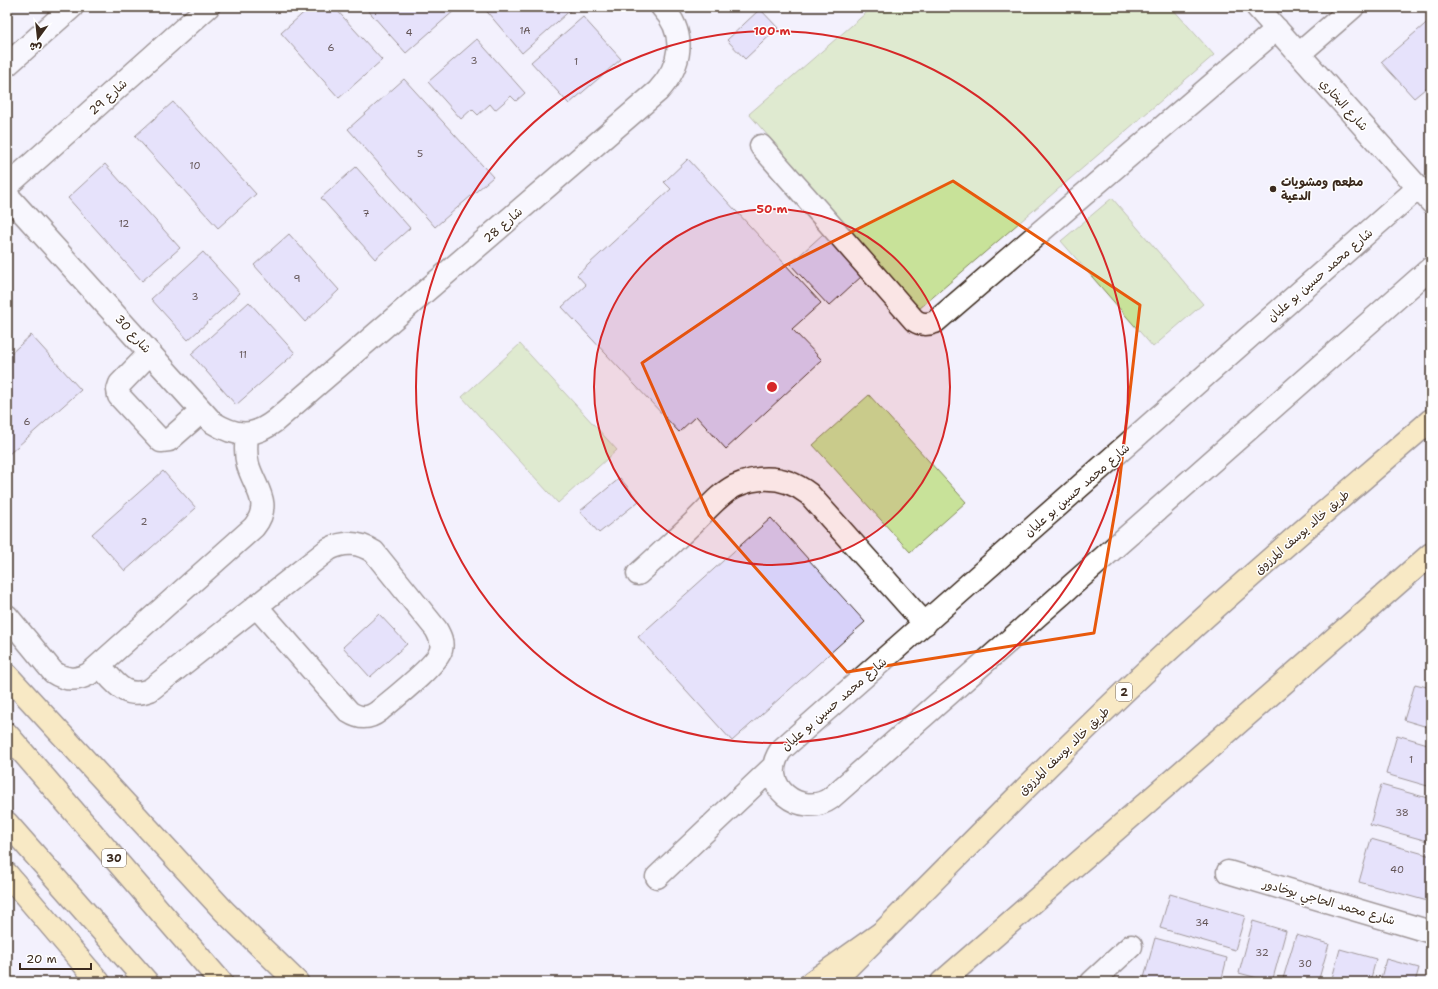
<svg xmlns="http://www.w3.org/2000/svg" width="1438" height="989" font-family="'Shantell Sans','Playpen Sans Arabic',sans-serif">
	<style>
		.green { fill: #c8e299; stroke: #82865c }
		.building { fill: #d7d1f9; stroke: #3b2a1e }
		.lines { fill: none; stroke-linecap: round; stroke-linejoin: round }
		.minor-casing { stroke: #3b2a1e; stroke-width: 25 }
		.major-casing { stroke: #3b2a1e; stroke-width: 25 }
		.highway-casing { stroke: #3b2a1e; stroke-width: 25 }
		.minor { stroke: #fff; stroke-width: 22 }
		.major { stroke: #fedf80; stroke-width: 22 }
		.highway { stroke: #fedf80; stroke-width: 22 }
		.marked { fill: none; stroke: #e8590c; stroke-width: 3; stroke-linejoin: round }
		.ring { fill: none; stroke: #d62828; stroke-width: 2 }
		.poi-dot { fill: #3b2a1e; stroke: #fff; stroke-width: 1.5 }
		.labels { text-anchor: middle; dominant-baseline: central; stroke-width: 3; stroke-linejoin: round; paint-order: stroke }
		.number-label { font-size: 10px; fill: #625455 }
		.shield { fill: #fff; stroke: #766a62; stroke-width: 1 }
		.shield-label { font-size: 11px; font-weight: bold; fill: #3b2a1e }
		.street-label { font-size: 12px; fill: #3b2a1e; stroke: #fff }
		.poi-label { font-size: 12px; font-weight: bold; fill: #3b2a1e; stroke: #fff; text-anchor: start }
		.centre { fill: #d62828; stroke: #fff; stroke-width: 2 }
		.ring-label { font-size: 12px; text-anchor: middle; font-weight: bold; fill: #d62828; stroke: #fff; stroke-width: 3; stroke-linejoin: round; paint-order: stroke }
	</style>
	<rect width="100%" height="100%" fill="#f3f1fd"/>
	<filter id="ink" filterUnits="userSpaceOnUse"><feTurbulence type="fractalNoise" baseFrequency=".025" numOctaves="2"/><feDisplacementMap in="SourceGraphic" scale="8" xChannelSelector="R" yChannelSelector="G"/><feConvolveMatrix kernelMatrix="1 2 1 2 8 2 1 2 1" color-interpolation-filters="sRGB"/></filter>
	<g filter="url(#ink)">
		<path class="green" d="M873 7H1171L1214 55 919 309 749 114Z
			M1112 198 1203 304 1153 347 1061 241Z
			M520 344 617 450 558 503 462 397Z
			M869 395 966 502 910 552 813 445Z"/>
		<path class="building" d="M310 7H334L382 60 339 98 281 33Z
			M365 7H452L455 10 406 53Z
			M483 7H574L522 53Z
			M760 9 778 28 745 59 727 40Z
			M583 17 621 59 569 104 531 62Z
			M1431 19V84L1414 98 1381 62Z
			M477 39 525 93 516 101 511 96 495 110 490 104 478 115 472 109 461 119 428 82Z
			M404 79 493 177 435 227 348 129Z
			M173 102 256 194 218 228 135 136Z
			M688 159 821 303 792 329 822 360 726 449 696 416 679 432 562 307 586 285 577 275 671 189 664 182Z
			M105 164 180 248 142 281 68 198Z
			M356 167 410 228 375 259 321 198Z
			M289 234 339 290 305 322 254 265Z
			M823 234 862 276 829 306 790 264Z
			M203 252 240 293 188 340 151 299Z
			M249 302 295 353 236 405 191 354Z
			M31 335 81 390 9 454 7 452V357Z
			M163 471 196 508 125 571 92 534Z
			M620 478 639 501 599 533 580 511Z
			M771 518 865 622 732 741 638 637Z
			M379 614 407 644 370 677 343 647Z
			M1415 684 1431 688V728L1404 720Z
			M1397 735 1431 745V787L1386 774Z
			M1381 785 1431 799V842L1370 825Z
			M1371 839 1431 856V902L1359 882Z
			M1170 894 1245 916 1235 950 1160 928Z
			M1253 921 1286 931 1272 982 1239 973Z
			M1296 935 1329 944 1318 982H1282Z
			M1155 938 1227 958 1221 982H1156L1144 978Z
			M1340 949 1376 959 1370 982H1331Z
			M1386 959 1419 968 1415 982H1380Z"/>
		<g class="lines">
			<g class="minor-casing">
				<path id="minor" d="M1257 7 1431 202
					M1299 54 1353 7
					M7 65 72 7
					M761 146 914 320C921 325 927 325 935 322L1277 29
					M7 186 208 7
					M1418 188 781 750C756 786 802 819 831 798L1431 268
					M7 195 212 422C236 437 253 438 275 421L658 91C682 65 687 34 662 7
					M150 353 120 384 118 390 119 396 161 441 169 440 202 411
					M638 574C656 558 674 541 692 524 705 512 719 494 735 486 762 474 787 477 809 494L925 624
					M7 616 53 672C65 680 76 681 89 674L254 527C273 503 255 489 248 465 245 454 246 444 247 434
					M99 665C115 682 124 700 150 690L329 549C345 541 359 542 374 552L436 629C440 636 443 642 441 650 438 664 392 700 379 711 369 719 360 719 349 712L256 606
					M1228 872 1431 932
					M657 877 773 767
					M1092 982 1131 946"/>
			</g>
			<g class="major-casing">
				<path id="major" d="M833 982C941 874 1047 764 1158 660 1247 577 1340 499 1431 420
					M942 982 1431 554"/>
			</g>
			<g class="highway-casing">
				<path id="highway" d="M7 675 224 911 297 982
					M7 734 221 982
					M7 823 147 982
					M7 874 99 982
					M812 982 884 931"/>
			</g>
			<use href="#minor" class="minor"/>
			<use href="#major" class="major"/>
			<use href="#highway" class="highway"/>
		</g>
	</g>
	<path d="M0 0H1438V989H0ZM953 181 1140 305 1118 494 1094 633 847 672 709 515 642 363 786 265Z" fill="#f3f1fd" fill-opacity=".55" fill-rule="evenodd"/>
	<path class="marked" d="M953 181 1140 305 1118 494 1094 633 847 672 709 515 642 363 786 265Z"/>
	<circle cx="772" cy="387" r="178" fill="#d62828" fill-opacity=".12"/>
	<g class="ring">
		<circle cx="772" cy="387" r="178"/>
		<circle cx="772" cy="387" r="356"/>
	</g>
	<circle class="poi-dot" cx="1273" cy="189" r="4"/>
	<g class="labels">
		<g class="number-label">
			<text x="525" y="30">1A</text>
			<text x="409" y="32">4</text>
			<text x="331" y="47">6</text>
			<text x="474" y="60">3</text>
			<text x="576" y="61">1</text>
			<text x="420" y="153">5</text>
			<text x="195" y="165">10</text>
			<text x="366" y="213">7</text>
			<text x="124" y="223">12</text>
			<text x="297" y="278">9</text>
			<text x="195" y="296">3</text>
			<text x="243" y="354">11</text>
			<text x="27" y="421">6</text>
			<text x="144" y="521">2</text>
			<text x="1411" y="759">1</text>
			<text x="1402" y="812">38</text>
			<text x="1397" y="869">40</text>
			<text x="1202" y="922">34</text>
			<text x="1262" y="952">32</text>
			<text x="1305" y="963">30</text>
		</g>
		<g class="shield">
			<rect x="1116" y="683" width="16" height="18" rx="3"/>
			<rect x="102" y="849" width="24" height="18" rx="3"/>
		</g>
		<g class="shield-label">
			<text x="1124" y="692">2</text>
			<text x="114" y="858">30</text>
		</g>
		<g class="street-label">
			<text transform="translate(108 97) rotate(-42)">شارع 29</text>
			<text transform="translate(1344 105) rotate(48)">شارع البخاري</text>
			<text transform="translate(503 225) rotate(-41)">شارع 28</text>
			<text transform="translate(1320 275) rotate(-41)">شارع محمد حسين بو عليان</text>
			<text transform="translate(133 334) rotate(48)">شارع 30</text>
			<text transform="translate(1077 490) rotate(-41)">شارع محمد حسين بو عليان</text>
			<text transform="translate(1302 532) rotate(-41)">طريق خالد يوسف المرزوق</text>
			<text transform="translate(834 704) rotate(-41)">شارع محمد حسين بو عليان</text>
			<text transform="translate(1064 751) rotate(-44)">طريق خالد يوسف المرزوق</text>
			<text transform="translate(1329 902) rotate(16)">شارع محمد الحاجي بوخادور</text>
		</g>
		<g class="poi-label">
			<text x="1281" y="182">مطعم ومشويات<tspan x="1281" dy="14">الدعية</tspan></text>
		</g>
	</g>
	<circle cx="772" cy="387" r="6" class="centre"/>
	<g class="ring-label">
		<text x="772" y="35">100 m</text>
		<text x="772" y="213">50 m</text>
	</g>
	<rect width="1438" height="989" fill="none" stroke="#fff" stroke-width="24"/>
	<rect x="12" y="12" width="1414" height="965" fill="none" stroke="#3b2a1e" stroke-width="1.5" filter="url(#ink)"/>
	<g transform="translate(38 38) rotate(195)" stroke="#ffffff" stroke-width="3" paint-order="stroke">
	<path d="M0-3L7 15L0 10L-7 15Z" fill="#3b2a1e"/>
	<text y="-6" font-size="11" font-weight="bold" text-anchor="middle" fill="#3b2a1e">ش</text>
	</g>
	<path d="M20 963v6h71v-6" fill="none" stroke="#3b2a1e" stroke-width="2"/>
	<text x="26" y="963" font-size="12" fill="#3b2a1e" stroke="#ffffff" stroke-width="3" paint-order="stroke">20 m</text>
</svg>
